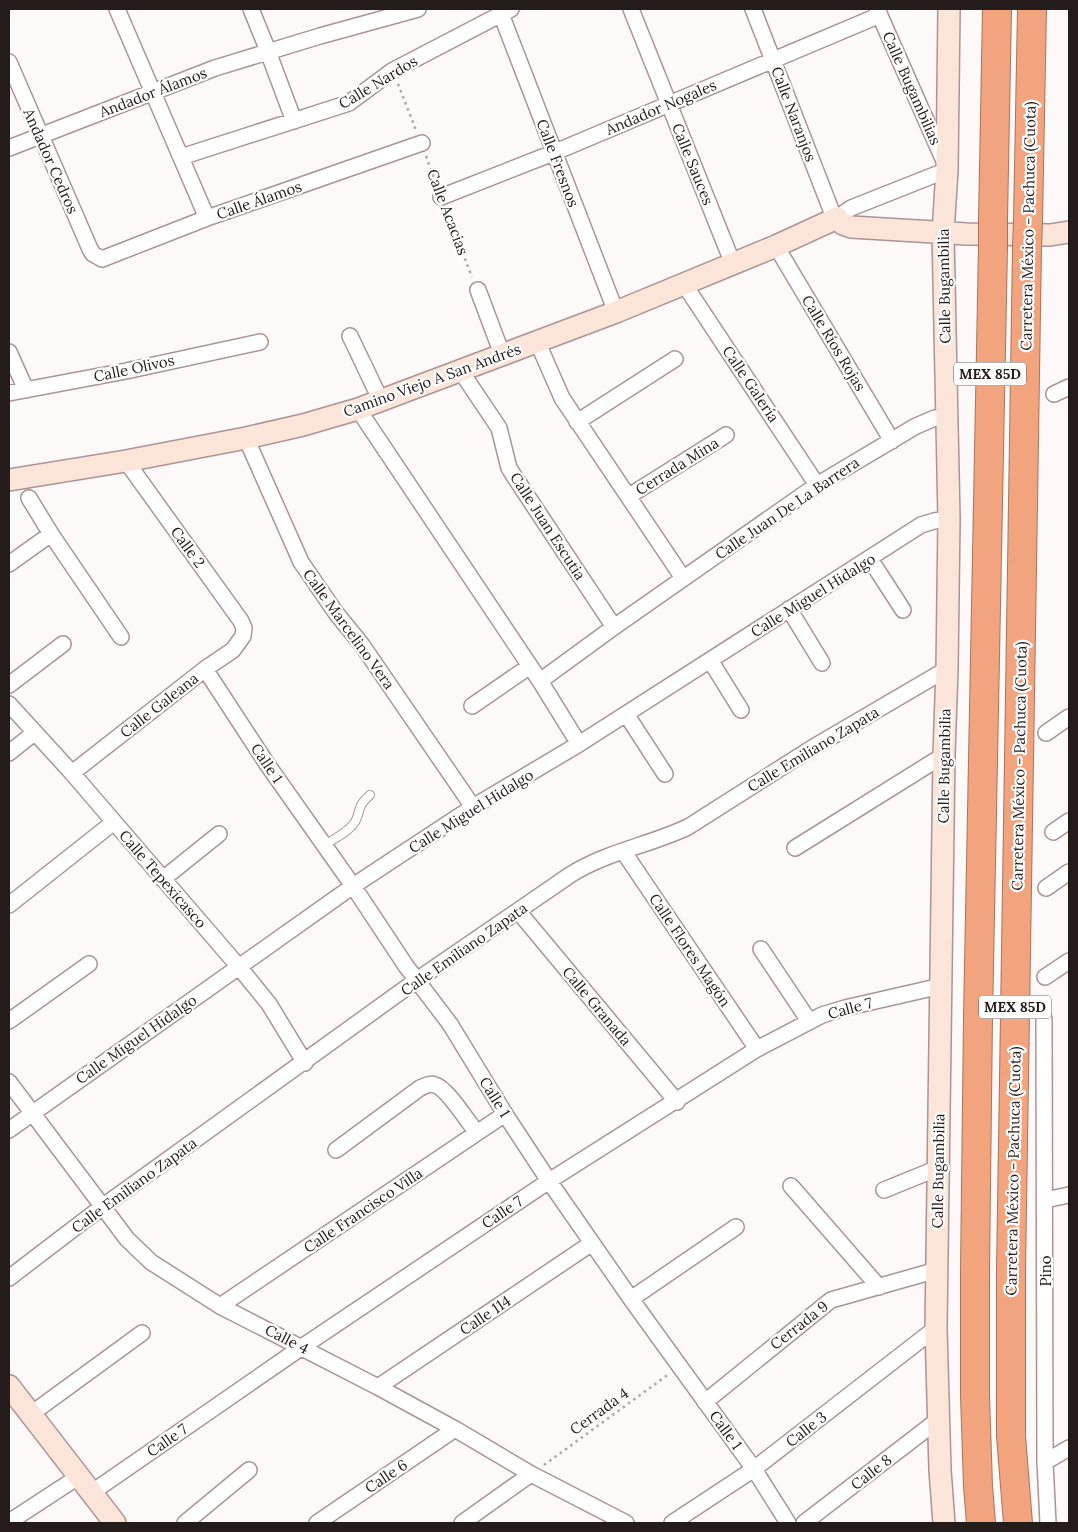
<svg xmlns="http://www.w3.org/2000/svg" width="1078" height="1532" font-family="Lora,serif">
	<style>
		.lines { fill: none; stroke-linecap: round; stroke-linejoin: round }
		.lane-casing { stroke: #ab9495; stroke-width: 10 }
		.street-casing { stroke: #ab9495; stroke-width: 18 }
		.secondary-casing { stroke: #ab9495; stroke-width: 24 }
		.highway-casing { stroke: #a9745b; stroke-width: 30 }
		.path { stroke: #ada6a6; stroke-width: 2.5; stroke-dasharray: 2.5 4; stroke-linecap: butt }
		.lane { stroke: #fff; stroke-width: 8 }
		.street { stroke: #fff; stroke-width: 15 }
		.secondary { stroke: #fbe4d8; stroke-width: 21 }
		.highway { stroke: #f1a47d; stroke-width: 28 }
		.highway-bridge-casing { stroke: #a9745b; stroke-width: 30; stroke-linecap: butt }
		.highway-bridge { stroke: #f1a47d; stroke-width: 28 }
		.labels { text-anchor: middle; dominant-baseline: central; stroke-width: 4.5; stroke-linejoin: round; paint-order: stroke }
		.shield { fill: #fff; stroke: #665f5f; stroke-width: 1 }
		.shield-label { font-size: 14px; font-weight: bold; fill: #241b1b }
		.street-label { font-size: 15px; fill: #241b1b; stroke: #fff }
	</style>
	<rect width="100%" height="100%" fill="#fef9f9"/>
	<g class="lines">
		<g class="lane-casing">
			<path id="lane" d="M324 845C334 839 352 830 356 820 362 806 357 807 370 795"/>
		</g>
		<g class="street-casing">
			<path id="street" d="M117 9 207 218
				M251 9 264 41 294 121
				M631 9 733 264
				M753 9 835 220
				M877 9 944 161
				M501 14 616 312
				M9 62 90 249 93 254 102 259 207 218 422 143
				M9 148 215 68 320 36 418 9
				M181 157 349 103 392 71 511 9
				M441 197 553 153 880 15
				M837 218 851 208 947 170
				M776 246 892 441
				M684 284 817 485
				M478 290 502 354
				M350 336 381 401
				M537 341 562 398 683 578
				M9 352 26 390
				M460 370 499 428 509 468 514 476 614 627
				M9 393 126 371 260 342
				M1054 394 1069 387
				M358 409 540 681 579 744
				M577 422 675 359
				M246 438 301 562 336 613 362 645 473 807
				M629 496 726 435
				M29 498 51 534 121 637
				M870 559 903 610
				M9 564 51 534
				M789 609 822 663
				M710 660 741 710
				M205 669 267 764 353 886 406 966 450 1024 505 1114 549 1181 631 1299 754 1469 788 1523
				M540 681 614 627 817 485 916 426 935 418 946 417
				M9 685 63 644
				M9 704 72 773 239 967 269 1004 305 1063
				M472 706 530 666
				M626 714 665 774
				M1046 733 1069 717
				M9 753 34 733
				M72 773 205 669 233 650 243 636 244 628 241 621 126 461
				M1053 832 1069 821
				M795 848 944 755
				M623 851 757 1049
				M163 879 219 834
				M1046 888 1069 872
				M9 905 114 822
				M518 911 677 1102
				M761 949 809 1021
				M1045 977 1069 961
				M1044 1019 1045 1462 1048 1523
				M9 1021 89 964
				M9 1082 127 1239 151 1262 220 1306 378 1387 455 1429 531 1474 626 1523
				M9 1130 353 886 473 807 579 744 921 525 934 521 949 519
				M336 1150 420 1088C425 1086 430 1083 435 1085 447 1088 468 1122 477 1133
				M791 1186 879 1287
				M884 1190 938 1168
				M1045 1200 1069 1195
				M9 1278 102 1207 417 980 570 875C606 852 650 845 688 827L812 748 947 669
				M631 1299 736 1227
				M220 1306 505 1114
				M378 1387 592 1243
				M705 1402 831 1300 937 1270
				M31 1414 142 1333
				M1045 1462 1069 1448
				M91 1493 302 1347 549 1181 757 1049 822 1015 845 1008 941 986
				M9 1522 78 1477
				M185 1523 249 1470
				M317 1523 455 1429
				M462 1523 531 1474
				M672 1523 754 1469 936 1328
				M804 1523 938 1420"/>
		</g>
		<g class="secondary-casing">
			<path id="secondary" d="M9 480 126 461 246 438 303 425 358 409 616 312 776 246 837 218 843 224 851 227 967 234 1050 235 1069 232
				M9 1386 115 1523
				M944 1523 940 1470 936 1328 944 755 947 669 949 519 943 233 947 170 949 9"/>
		</g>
		<g class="highway-casing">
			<path id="highway" d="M993 220 997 9
				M1028 220 1032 9
				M981 1523 978 1486 975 1396V1271L978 1017 993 246
				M1018 1523 1011 1436V1271L1027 247"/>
		</g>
		<path class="path" d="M398 84 416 130
			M426 156 436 184
			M446 210 472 277
			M544 1465 669 1374"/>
		<use href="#lane" class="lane"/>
		<use href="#street" class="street"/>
		<use href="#secondary" class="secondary"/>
		<use href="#highway" class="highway"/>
		<g class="highway-bridge-casing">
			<path id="highway-bridge" d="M993 246V220
				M1027 247 1028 220"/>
		</g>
		<use href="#highway-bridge" class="highway-bridge"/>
	</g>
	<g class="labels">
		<g class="shield">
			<rect x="954" y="362.5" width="72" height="23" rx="4"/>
			<rect x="979" y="995.5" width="72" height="23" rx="4"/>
		</g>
		<g class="shield-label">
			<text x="990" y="374">MEX 85D</text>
			<text x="1015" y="1007">MEX 85D</text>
		</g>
		<g class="street-label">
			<text transform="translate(378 82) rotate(-31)">Calle Nardos</text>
			<text transform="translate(912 88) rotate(66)">Calle Bugambilias</text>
			<text transform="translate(153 92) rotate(-21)">Andador Álamos</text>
			<text transform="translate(661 107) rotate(-23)">Andador Nogales</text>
			<text transform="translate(794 114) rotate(69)">Calle Naranjos</text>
			<text transform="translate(51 161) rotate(66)">Andador Cedros</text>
			<text transform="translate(558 163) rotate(69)">Calle Fresnos</text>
			<text transform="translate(693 164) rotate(68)">Calle Sauces</text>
			<text transform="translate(259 200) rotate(-19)">Calle Álamos</text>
			<text transform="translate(448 212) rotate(69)">Calle Acacias</text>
			<text transform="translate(1028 226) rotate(-89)">Carretera México - Pachuca (Cuota)</text>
			<text transform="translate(944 286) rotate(-91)">Calle Bugambilia</text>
			<text transform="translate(834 343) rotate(59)">Calle Ríos Rojas</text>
			<text transform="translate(134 368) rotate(-12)">Calle Olivos</text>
			<text transform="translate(432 380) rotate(-20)">Camino Viejo A San Andrés</text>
			<text transform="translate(751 384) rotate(56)">Calle Galería</text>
			<text transform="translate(677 466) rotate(-32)">Cerrada Mina</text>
			<text transform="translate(787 508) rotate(-34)">Calle Juan De La Barrera</text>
			<text transform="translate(548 526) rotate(57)">Calle Juan Escutia</text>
			<text transform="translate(188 547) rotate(54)">Calle 2</text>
			<text transform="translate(813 595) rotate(-32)">Calle Miguel Hidalgo</text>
			<text transform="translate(349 629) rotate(54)">Calle Marcelino Vera</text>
			<text transform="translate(159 705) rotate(-38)">Calle Galeana</text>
			<text transform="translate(813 749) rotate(-31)">Calle Emiliano Zapata</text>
			<text transform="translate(267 763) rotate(56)">Calle 1</text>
			<text transform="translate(944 766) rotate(-89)">Calle Bugambilia</text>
			<text transform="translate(1019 766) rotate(-89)">Carretera México - Pachuca (Cuota)</text>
			<text transform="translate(471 811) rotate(-32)">Calle Miguel Hidalgo</text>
			<text transform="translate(163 879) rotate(49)">Calle Tepexicasco</text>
			<text transform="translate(464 949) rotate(-35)">Calle Emiliano Zapata</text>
			<text transform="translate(690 950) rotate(56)">Calle Flores Magón</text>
			<text transform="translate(597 1006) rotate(50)">Calle Granada</text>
			<text transform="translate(850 1008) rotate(-15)">Calle 7</text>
			<text transform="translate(136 1039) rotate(-35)">Calle Miguel Hidalgo</text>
			<text transform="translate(495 1097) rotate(58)">Calle 1</text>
			<text transform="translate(938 1171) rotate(-89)">Calle Bugambilia</text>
			<text transform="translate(1013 1171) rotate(-89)">Carretera México - Pachuca (Cuota)</text>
			<text transform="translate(134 1185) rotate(-36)">Calle Emiliano Zapata</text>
			<text transform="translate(363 1210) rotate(-34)">Calle Francisco Villa</text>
			<text transform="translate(502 1212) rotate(-34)">Calle 7</text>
			<text transform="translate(1045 1271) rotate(-90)">Pino</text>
			<text transform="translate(485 1315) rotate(-34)">Calle 114</text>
			<text transform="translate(799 1325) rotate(-38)">Cerrada 9</text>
			<text transform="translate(287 1339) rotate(27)">Calle 4</text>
			<text transform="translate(599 1411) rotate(-36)">Cerrada 4</text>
			<text transform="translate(806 1429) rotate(-38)">Calle 3</text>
			<text transform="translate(726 1430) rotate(54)">Calle 1</text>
			<text transform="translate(167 1440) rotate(-35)">Calle 7</text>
			<text transform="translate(871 1472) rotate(-38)">Calle 8</text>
			<text transform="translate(386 1476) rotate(-34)">Calle 6</text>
		</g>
	</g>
	<rect width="1078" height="1532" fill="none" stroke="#241b1b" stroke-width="20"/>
</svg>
